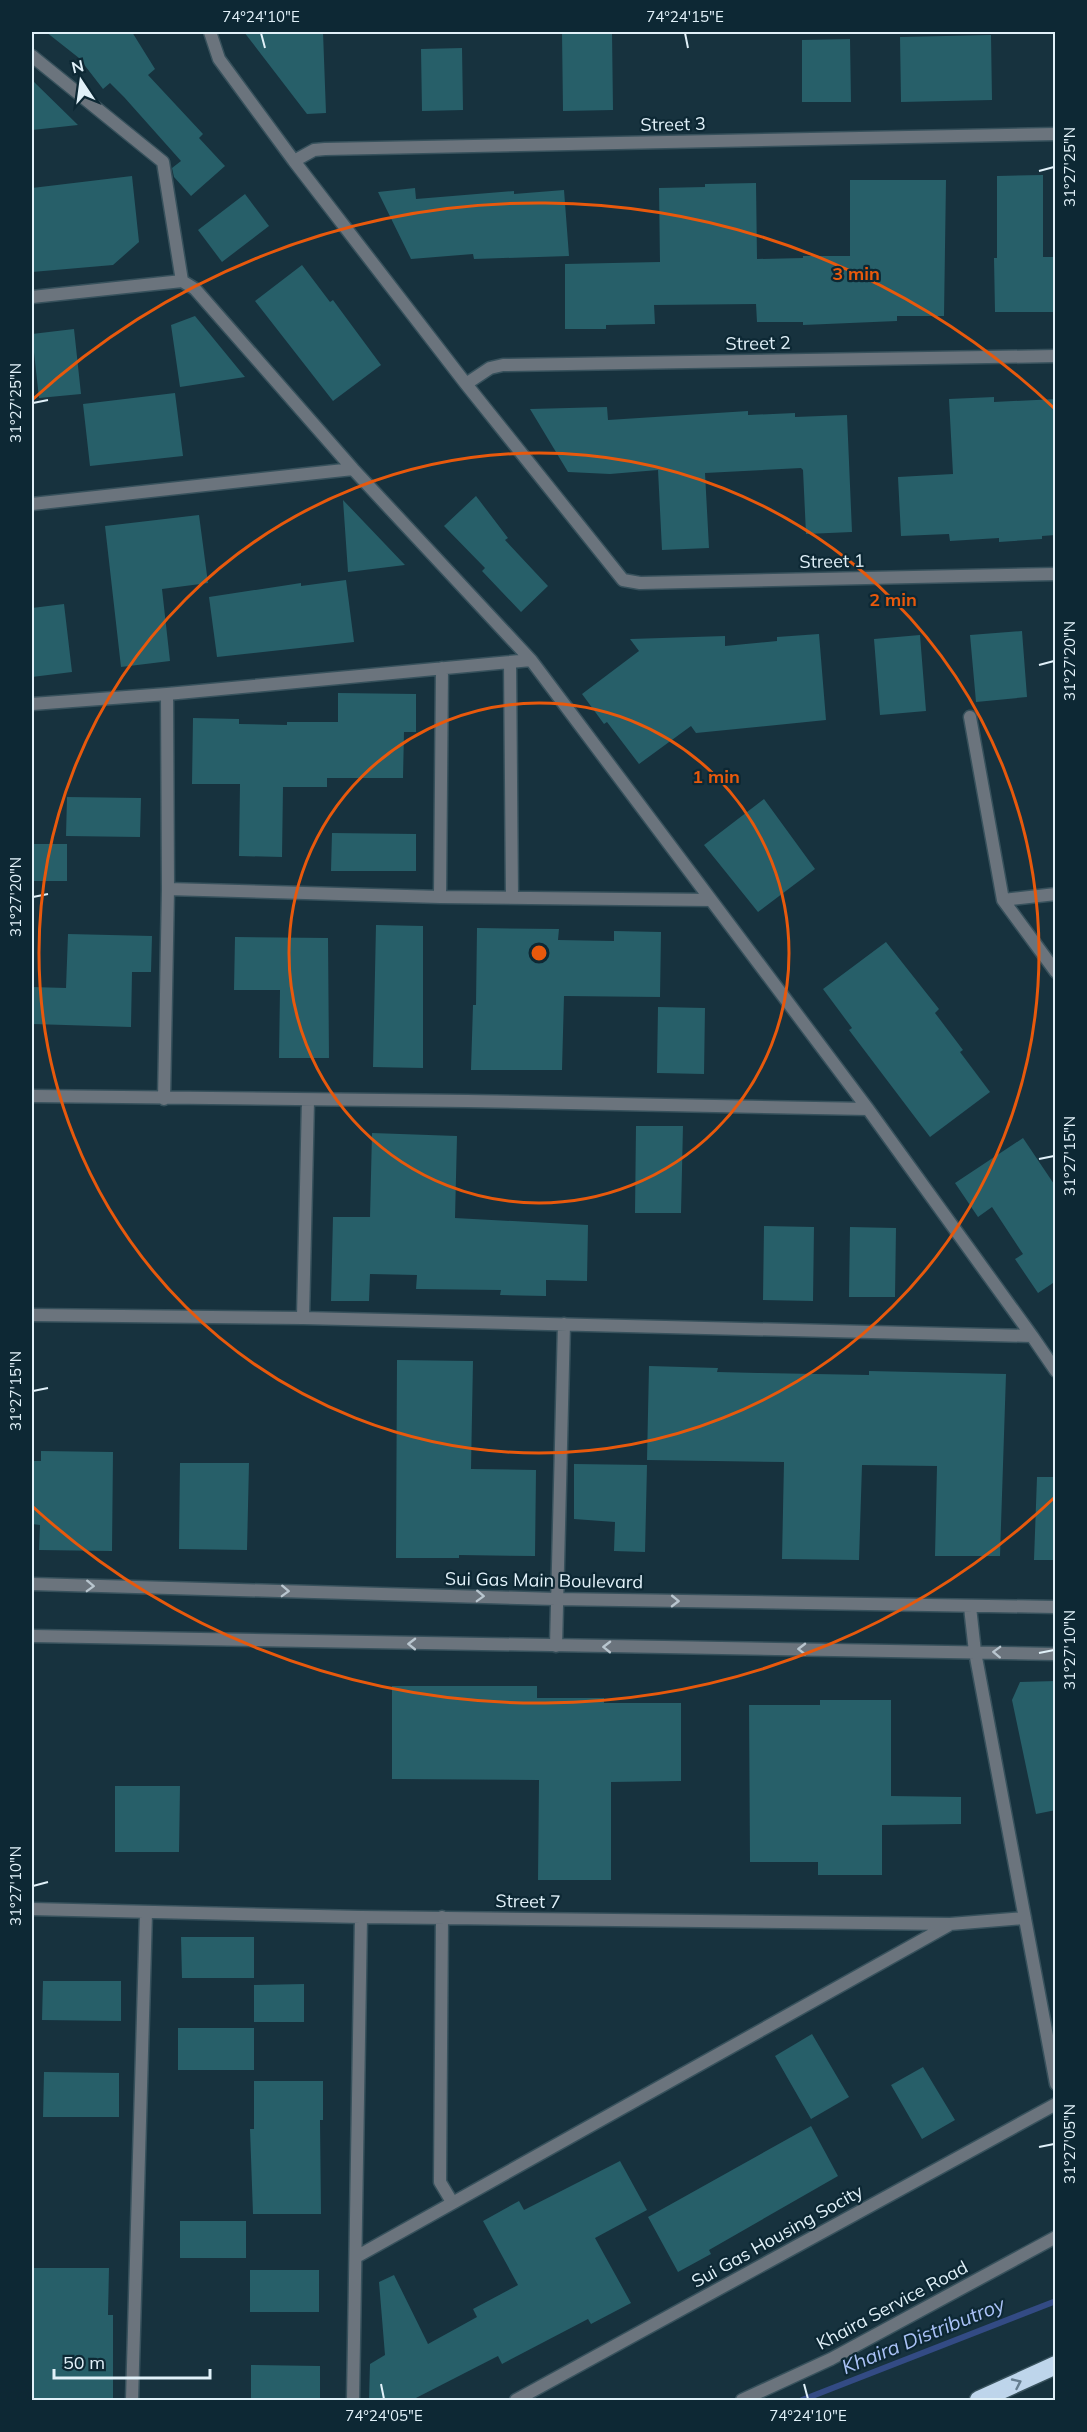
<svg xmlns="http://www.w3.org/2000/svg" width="1087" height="2432" font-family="Mulish,sans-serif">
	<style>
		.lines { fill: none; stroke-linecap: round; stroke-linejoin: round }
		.stream { stroke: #334b84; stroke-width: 6 }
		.building { fill: #275f69 }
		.street-casing { stroke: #37515c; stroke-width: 15 }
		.highway-casing { stroke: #37515c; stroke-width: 21 }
		.street { stroke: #6b747d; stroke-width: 12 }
		.highway { stroke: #bed5eb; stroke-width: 18 }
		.oneway { stroke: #b8c5ce }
		.oneway2 { stroke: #667e90 }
		.ticks { fill: none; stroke: #e1f1f9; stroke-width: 2 }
		.ring { fill: none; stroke: #e8590c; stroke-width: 3 }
		.labels { text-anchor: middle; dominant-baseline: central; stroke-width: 4.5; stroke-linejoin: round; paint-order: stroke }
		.street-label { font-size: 18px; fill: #e1f1f9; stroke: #0d2834 }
		.water-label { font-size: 20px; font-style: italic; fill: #aac2f6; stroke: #0d2834 }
		.centre { fill: #e8590c; stroke: #0d2834; stroke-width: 3 }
		.ring-label { font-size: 18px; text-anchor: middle; font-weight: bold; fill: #e8590c; stroke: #0d2834; stroke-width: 4.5; stroke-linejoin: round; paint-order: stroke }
		.neatline { fill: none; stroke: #e1f1f9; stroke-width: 2 }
		.ticks-label { font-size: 15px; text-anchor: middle; fill: #e1f1f9 }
	</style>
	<rect width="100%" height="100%" fill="#17323e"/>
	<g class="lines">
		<path class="stream" d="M802 2400 1056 2301"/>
	</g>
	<path class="building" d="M46 32H132L155 69 148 75 203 134 199 138 225 166 191 196 174 177 172 168 181 161 124 97 110 83 103 89 79 58Z
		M244 32H323L326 113 307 114Z
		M562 32H612L613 110 563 111Z
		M991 35 992 100 901 102 900 37Z
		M850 39 851 102H802V40Z
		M462 48 463 110 422 111 421 49Z
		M32 80 78 125 32 130Z
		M1043 175V257H1056V312H995L994 258H997V176Z
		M132 176 139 242 113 265 32 272V188Z
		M850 180H946L944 316H897V321L803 325V322H757L756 304 654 305 655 324 606 325V329H565V264L660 262 659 188 705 187V184L756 183 757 259 803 258V256H850Z
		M415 188 416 199 514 191V194L564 190 569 256 474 259 473 254 411 259 378 192Z
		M245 194 269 226 222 262 198 230Z
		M302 265 330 302 333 300 381 365 333 401 255 301Z
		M195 316 245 377 180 387 171 325Z
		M74 329 81 394 39 398 32 334Z
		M175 393 183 456 90 466 83 404Z
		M994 397V402L1056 399V535L1042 536V539L999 542V538L950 541 949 534 901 536 898 477 953 474 949 399Z
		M607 407 608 420 748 411V415L795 413V417L847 415 852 532 806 534 803 470 801 468 705 473 709 548 662 550 658 470 610 474 568 472 530 409Z
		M476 496 508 538 505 540 548 586 521 612 482 571 485 568 444 526Z
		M343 500 405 565 348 572Z
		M199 515 208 583 162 589 170 661 121 667 105 526Z
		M346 580 354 642 217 657 209 597 301 583V586Z
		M64 604 72 672 32 677V608Z
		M1022 631 1027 697 976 702 970 635Z
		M819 634 826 720 696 733 691 726 639 764 607 722 604 724 582 694 639 651 630 639 725 636V646L777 641V637Z
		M920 635 926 711 880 715 874 639Z
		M338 693 416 694V732H404L403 778H327V787H283L282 857 239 856 240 784H192L193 718 239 719V724L287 725V722H338Z
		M67 797 141 798 140 837 66 836Z
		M764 799 815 869 758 912 704 845Z
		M332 833 416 834V871H331Z
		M32 844H67V881H32Z
		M376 925 423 926V1068L373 1067Z
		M477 928 559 929 558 940 614 941V931L661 932 660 997 564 996 562 1070H471L473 1005H476Z
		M68 934 152 936 151 972H132L131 1027 32 1024V987L66 988Z
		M235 937 328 938 329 1058H279L280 990H234Z
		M886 942 939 1009 935 1013 963 1050 960 1052 990 1092 930 1137 849 1030 852 1028 823 989Z
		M658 1007 705 1008 704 1074 657 1073Z
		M636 1126H683L681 1213H635Z
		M372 1133 457 1136 455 1218 588 1225 587 1281 546 1280V1296L500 1295 501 1290 416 1289 417 1275 370 1274 369 1301H331L333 1217H370Z
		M1023 1138 1056 1187V1281L1038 1293 1015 1259 1023 1254 992 1207 978 1217 955 1183Z
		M764 1226 814 1227 813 1301 763 1300Z
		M850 1227 896 1228 895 1297H849Z
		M397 1360 473 1361 471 1469 536 1470 535 1556 459 1555V1558H396Z
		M649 1366 718 1368 717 1372 758 1373 869 1375V1371L1006 1374 1000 1556H935L937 1466 862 1465 859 1560 782 1559 784 1462 647 1460Z
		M41 1451 113 1452 112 1551 39 1550 40 1525 32 1524V1461H41Z
		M180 1463H249L247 1550 179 1549Z
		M574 1464 647 1465 645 1552 614 1551 615 1522 574 1519Z
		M1037 1477H1056V1560H1034Z
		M1056 1681V1810L1036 1814 1012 1700 1020 1682Z
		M392 1686H537V1698H604V1703H681V1781L611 1782V1880H538L539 1780 392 1779Z
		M820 1700H891V1796L961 1797V1824L882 1825V1875H818V1862H750L749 1705H820Z
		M115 1786H180L179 1852H115Z
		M181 1937H254V1978H182Z
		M43 1981H121V2021L42 2020Z
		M304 1984V2022H254V1985Z
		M178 2028H254V2070H178Z
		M812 2034 849 2097 811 2119 775 2056Z
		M923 2067 955 2120 922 2139 891 2085Z
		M44 2072 119 2073V2117H43Z
		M254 2081H323V2120H320L321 2214H253L250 2129H254Z
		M811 2126 838 2176 709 2250 711 2254 678 2272 648 2217Z
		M620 2161 647 2210 595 2238 631 2303 591 2324 588 2319 502 2364 498 2356 412 2400H369L370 2364 385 2355 379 2282 394 2275 428 2344 477 2317 473 2309 518 2285 483 2221 519 2201 524 2210Z
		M180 2221H246V2258H180Z
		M32 2268H109L108 2315H113V2399H32Z
		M250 2270H319V2312H250Z
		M251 2365 320 2366V2400H251Z"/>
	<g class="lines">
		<g class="street-casing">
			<path id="street" d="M210 32 219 59 294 161 466 384 623 580 640 583 1056 574
				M32 56 163 162 182 281
				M294 161 314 150 325 149 1056 134
				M32 297 182 281 195 289 353 469 531 660 868 1109 1032 1336 1056 1371
				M466 384 490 368 503 365 1056 356
				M32 504 353 469
				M510 662 512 898
				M32 704 167 694 531 660
				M970 717 1003 900 1056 972
				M168 889 440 897 711 900
				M440 897 442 668
				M1003 900 1056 894
				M32 1096 467 1101 868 1109
				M164 1099 168 889 167 694
				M32 1315 303 1318 1032 1336
				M303 1318 308 1100
				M32 1584 556 1599 1056 1607
				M970 1607 975 1652 1056 2084
				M32 1636 1056 1654
				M556 1646 564 1324
				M32 1909 361 1917 950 1924 1025 1918
				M442 1917 440 2182 452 2202
				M356 2257 949 1925
				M132 2400 146 1912
				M353 2400 361 1917
				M516 2400 1056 2104
				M742 2400 831 2359 1056 2237"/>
		</g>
		<g class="highway-casing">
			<path id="highway" d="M979 2400 1056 2365"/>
		</g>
		<use href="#street" class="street"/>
		<use href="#highway" class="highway"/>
	</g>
	<defs><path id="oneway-chevron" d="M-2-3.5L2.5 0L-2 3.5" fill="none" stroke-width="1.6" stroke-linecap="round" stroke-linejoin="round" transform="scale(1.5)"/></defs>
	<g class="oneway">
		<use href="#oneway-chevron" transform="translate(90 1586) rotate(2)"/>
		<use href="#oneway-chevron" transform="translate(285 1591) rotate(2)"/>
		<use href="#oneway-chevron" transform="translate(480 1596) rotate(2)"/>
		<use href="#oneway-chevron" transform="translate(675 1601) rotate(1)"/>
		<use href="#oneway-chevron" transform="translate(412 1644) rotate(-179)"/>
		<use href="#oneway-chevron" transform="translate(607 1647) rotate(-179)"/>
		<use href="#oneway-chevron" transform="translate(802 1649) rotate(-179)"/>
		<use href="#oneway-chevron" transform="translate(997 1652) rotate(-178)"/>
	</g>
	<use class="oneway2" href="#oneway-chevron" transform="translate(1017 2383) rotate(-25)"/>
	<path class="ticks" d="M261 33 265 48M685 33 688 48M1039 171 1054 167M33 403 48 400M1039 665 1054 661M33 897 48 894M1039 1159 1054 1156M33 1391 48 1388M1039 1653 1054 1650M33 1886 48 1882M1039 2147 1054 2144M381 2384 384 2399M804 2384 808 2399"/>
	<g class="ring">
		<circle cx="539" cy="953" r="250"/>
		<circle cx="539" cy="953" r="500"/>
		<path d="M1055 1497A750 750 0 0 1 32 1506M32 400A750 750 0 0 1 1055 409"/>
	</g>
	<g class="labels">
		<g class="street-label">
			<text transform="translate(673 124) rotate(-1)">Street 3</text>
			<text transform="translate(758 343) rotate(-1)">Street 2</text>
			<text transform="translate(832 561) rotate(-1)">Street 1</text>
			<text transform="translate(544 1580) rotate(1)">Sui Gas Main Boulevard</text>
			<text transform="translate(528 1901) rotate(1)">Street 7</text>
			<text transform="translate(777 2236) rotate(-29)">Sui Gas Housing Socity</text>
			<text transform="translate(892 2305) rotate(-28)">Khaira Service Road</text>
		</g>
		<g class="water-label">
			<text transform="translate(923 2335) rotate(-22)">Khaira Distributroy</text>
		</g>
	</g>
	<circle cx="539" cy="953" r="9" class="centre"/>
	<g class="ring-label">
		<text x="856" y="280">3 min</text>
		<text x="893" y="606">2 min</text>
		<text x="716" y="783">1 min</text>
	</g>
	<rect width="1087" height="2432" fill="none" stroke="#0d2834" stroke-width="66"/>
	<g transform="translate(81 81) rotate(347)" stroke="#0d2834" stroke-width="4.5" paint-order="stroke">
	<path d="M0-4.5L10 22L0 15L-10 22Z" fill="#e1f1f9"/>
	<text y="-9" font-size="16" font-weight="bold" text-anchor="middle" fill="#e1f1f9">N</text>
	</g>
	<path d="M54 2369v9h156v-9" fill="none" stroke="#e1f1f9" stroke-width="3"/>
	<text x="63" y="2369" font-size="18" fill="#e1f1f9" stroke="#0d2834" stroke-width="4.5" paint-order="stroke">50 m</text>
	<rect x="33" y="33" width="1021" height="2366" class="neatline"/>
	<g class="ticks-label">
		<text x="261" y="22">74°24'10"E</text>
		<text x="685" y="22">74°24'15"E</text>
		<text transform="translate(1070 167) rotate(-90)" y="5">31°27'25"N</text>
		<text transform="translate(16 403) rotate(-90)" y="5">31°27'25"N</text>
		<text transform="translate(1070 661) rotate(-90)" y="5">31°27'20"N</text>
		<text transform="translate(16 897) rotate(-90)" y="5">31°27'20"N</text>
		<text transform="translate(1070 1156) rotate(-90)" y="5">31°27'15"N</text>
		<text transform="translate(16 1391) rotate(-90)" y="5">31°27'15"N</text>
		<text transform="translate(1070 1650) rotate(-90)" y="5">31°27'10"N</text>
		<text transform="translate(16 1886) rotate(-90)" y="5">31°27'10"N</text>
		<text transform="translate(1070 2144) rotate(-90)" y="5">31°27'05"N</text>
		<text x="384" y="2421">74°24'05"E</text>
		<text x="808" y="2421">74°24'10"E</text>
	</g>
</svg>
